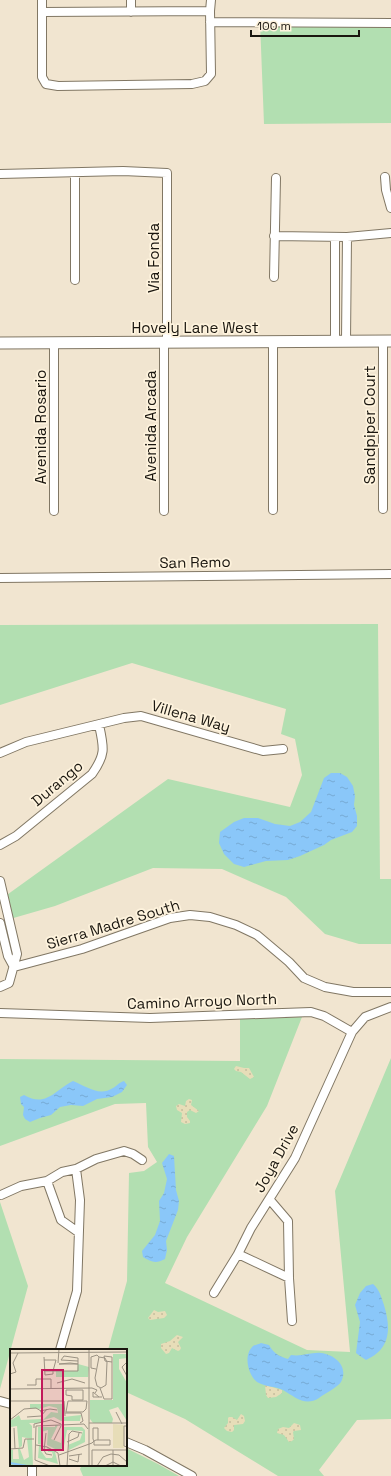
<svg xmlns="http://www.w3.org/2000/svg" width="391" height="1476" font-family="'Space Grotesk',sans-serif">
	<style>
		.green { fill: #b2dfb1 }
		.sand { fill: url(#sand-dots) }
		.water { fill: url(#water-ripples) }
		.lines { fill: none; stroke-linecap: round; stroke-linejoin: round }
		.street-casing { stroke: #817764; stroke-width: 10 }
		.secondary-casing { stroke: #817764; stroke-width: 13 }
		.street { stroke: #fff; stroke-width: 8 }
		.secondary { stroke: #fff; stroke-width: 11 }
		.labels { text-anchor: middle; dominant-baseline: central; stroke-width: 3.5; stroke-linejoin: round; paint-order: stroke }
		.street-label { font-size: 15px; fill: #1a160f; stroke: #fef3dd }
		.inset-river { fill: none; stroke: #8ac7f9; stroke-width: 2 }
		.inset-road { fill: none; stroke: #9b9283; stroke-width: 1 }
		.view { fill: #c2185b; fill-opacity: 0.15; stroke: #c2185b; stroke-width: 2 }
		.inset-edge { fill: none; stroke: #1a160f; stroke-width: 2 }
	</style>
	<defs>
		<pattern id="sand-dots" width="8" height="8" patternUnits="userSpaceOnUse"><rect width="8" height="8" fill="#e7ddb8"/><path d="M2 2h.1M6 6h.1" fill="none" stroke="#c6bd9d" stroke-width="1.8" stroke-linecap="round"/></pattern>
		<pattern id="water-ripples" width="26" height="14" patternUnits="userSpaceOnUse"><rect width="26" height="14" fill="#8ac7f9"/><path d="M2 4q2-2 4 0t4 0M15 11q2-2 4 0t4 0" fill="none" stroke="#76aad4"/></pattern>
	</defs>
	<rect width="100%" height="100%" fill="#f1e5d0"/>
	<path class="green" d="M260 22 391 23V123L264 124Z
		M378 624 380 879H391V944H359L325 934 286 897 222 869 153 868 55 906 10 919 4 897 168 779 290 807 302 775 295 739 281 734 286 709 132 663 0 705V625Z
		M302 1017 267 1106 187 1237 165 1283 307 1350 350 1352 335 1191 391 1058V1419L357 1420 319 1470 324 1476H278L185 1419 126 1392V1350H108L127 1281 129 1173 144 1171 157 1162 148 1147 146 1103 115 1104 0 1146V1059L240 1061V1019Z
		M0 1202 28 1286 0 1389Z
		M126 1448 158 1464 179 1476H83L80 1469 82 1465H126Z"/>
	<path class="sand" d="M236 1066 244 1068H249L254 1077 250 1079 241 1072 236 1071 234 1069Z
		M189 1099 192 1100 191 1105 199 1111 196 1113 190 1110 187 1112V1117L190 1121V1123L185 1124 181 1122 182 1113 177 1110 176 1106 179 1104 185 1106 186 1101Z
		M154 1310 158 1312 165 1311 167 1315 164 1318 150 1320 148 1318Z
		M177 1335 183 1337 178 1342 181 1348 180 1350 178 1351 172 1348 169 1353 166 1354 161 1348V1344L170 1341Z
		M265 1385 282 1390V1393L276 1397 268 1398 266 1395Z
		M241 1414 244 1416 245 1421 243 1424 234 1425V1430L232 1432 227 1431 224 1428 228 1423V1418L229 1417H232L237 1420Z
		M294 1423 300 1425 301 1430 294 1431 293 1432 294 1439 292 1441 289 1442 284 1435 277 1433 278 1429 283 1427 289 1428Z"/>
	<path class="water" d="M331 773H340L347 777 353 786 355 796 354 805 357 816V826L352 832 331 840 324 845 300 856 288 860 266 861 244 867 234 864 224 854 219 843 220 832 234 822 244 818H258L275 824 290 826 300 822 311 812 324 778Z
		M73 1081C86 1086 99 1097 113 1088 117 1086 118 1083 124 1081L127 1085 122 1092 112 1097 97 1099 83 1106 71 1105 60 1107 51 1115 40 1118 30 1122 25 1119 23 1115 24 1107 21 1104 20 1097 24 1095C46 1108 55 1090 73 1081Z
		M169 1154 174 1156 176 1190 179 1201 178 1210 166 1241 167 1250 165 1259C156 1264 151 1262 143 1257L142 1251 155 1235 160 1221 159 1201 164 1193 167 1179 162 1163Z
		M373 1284C380 1290 381 1297 384 1305 391 1328 391 1349 366 1360L360 1356 356 1353 360 1322 355 1305 360 1293 366 1286Z
		M261 1343 269 1345C274 1354 279 1356 288 1359L291 1355C301 1357 311 1352 321 1353 335 1355 349 1366 341 1382 338 1387 324 1394 319 1398 305 1407 295 1397 283 1390 275 1386 265 1387 257 1382 248 1375 243 1355 253 1346 255 1345 259 1344 261 1343Z"/>
	<g class="lines">
		<g class="street-casing">
			<path id="street" d="M42 0V77L46 84 58 86 192 84 205 81 211 74 210 11
				M131 0V12
				M42 12 210 11 211 0
				M210 22 391 23
				M75 173V280
				M0 174 123 171 167 173V342
				M385 177 386 190 391 208
				M274 236 347 237 391 233
				M335 237V341
				M274 277 276 178
				M346 341 347 237
				M164 342V511
				M273 342V510
				M54 343V511
				M383 509V341
				M0 578 391 574
				M0 753 26 742 124 718 141 716 263 751 283 749
				M0 845 16 836 92 774C106 754 104 748 99 725
				M0 881 17 954 9 983 0 987
				M0 923 8 956 14 967
				M14 967 82 949 170 918 190 915 210 917 236 925 257 935 289 962 304 978 325 987 353 992H391
				M0 1013 150 1018 311 1012 324 1016 352 1032 365 1017 391 1007
				M47 1181 61 1220 78 1232
				M1 1195 21 1186 47 1181 62 1172 76 1169 96 1159 124 1151 133 1154 142 1160
				M270 1200 288 1221 289 1278 292 1321
				M238 1254 289 1278
				M214 1293 238 1254 251 1228 295 1158 352 1032
				M60 1350 77 1291 80 1200 76 1169
				M0 1401 11 1404
				M126 1442 145 1450 192 1476
				M32 1465V1476"/>
		</g>
		<g class="secondary-casing">
			<path id="secondary" d="M0 343 391 341"/>
		</g>
		<use href="#street" class="street"/>
		<use href="#secondary" class="secondary"/>
	</g>
	<g class="labels">
		<g class="street-label">
			<text transform="translate(153 258) rotate(-90)">Via Fonda</text>
			<text x="195" y="327">Hovely Lane West</text>
			<text transform="translate(369 425) rotate(-90)">Sandpiper Court</text>
			<text transform="translate(150 426) rotate(-90)">Avenida Arcada</text>
			<text transform="translate(40 427) rotate(-90)">Avenida Rosario</text>
			<text transform="translate(195 562) rotate(-1)">San Remo</text>
			<text transform="translate(191 716) rotate(16)">Villena Way</text>
			<text transform="translate(57 783) rotate(-40)">Durango</text>
			<text transform="translate(113 924) rotate(-17)">Sierra Madre South</text>
			<text transform="translate(202 1001) rotate(-2)">Camino Arroyo North</text>
			<text transform="translate(276 1158) rotate(-61)">Joya Drive</text>
		</g>
	</g>
	<g transform="translate(10 1349)">
		<rect width="117" height="117" fill="#f1e5d0"/>
		<path d="M103 5H117V9L109 10V20L117 34V72L108 58 99 61 103 70 102 74H83L80 70V51H103ZM68 15 79 18 78 28H46V22H67ZM20 55H52L53 68 71 66 70 72H51L44 68 33 71 41 63 48 64 47 59 39 57 29 60 20 59ZM9 66 11 71 31 70 32 74H19L22 77V90L12 88V97L9 99 7 77 1 78 0 100V72ZM45 76H48L41 90 51 94 53 78H72L75 81V93L59 101 58 96 70 91 73 82 57 81 54 97 49 102 37 96 38 81 31 83 32 96 28 95V78H45ZM17 90H22L23 117H0V101H3V110H9L8 100H10L14 111 19 108ZM29 96 32 97 31 102 36 109H42L43 106 42 103H38L37 98 45 103 48 115 28 109Z" fill="#b2dfb1"/>
		<path d="M103 75 114 76V99H103Z" fill="#e7ddb8"/>
		<path class="inset-river" d="M0 114 17 117"/>
		<path class="inset-road" d="M0 4 117 3M34 8 35 26 43 25V22M89 8 95 9 97 13 96 36 91 39 87 37 85 29ZM34 11H46L43 22H34M51 11 68 12M117 13 112 18 117 27M48 14 49 0H71M49 15 60 14 68 15H49M86 20 81 19V8L87 6 89 8M43 22H68V9L54 7 51 11M0 25 6 23 3 14 8 4M47 34 62 30 75 34M17 36H26V30H41V39M90 39 94 50H102V8L94 7 95 12 102 13M0 40 82 39 87 41 85 44M56 41H73V51H62V47L56 46ZM89 48 83 43V48H92M0 52H54L55 67M58 52H77L76 60 73 63H56ZM30 62 40 60 47 61M106 63 112 75M55 64H71L73 72 70 74M17 68 31 67 37 60M0 71 14 60 26 59 31 62 33 73M79 74H117M117 77H114V97L117 98M4 79 5 100M24 79V75L41 71 51 75M36 84 34 101 36 105 42 106M44 91 51 77M57 93 68 88 69 84M26 96 37 98 48 104 50 117M0 100 13 99 15 90H24M49 106 82 94 84 92 86 91H100V96H84V92L83 90V79H88V91M59 107 72 105M59 110 68 113 69 105M40 117 25 111 26 77 74 75 78 80M57 117 59 85 62 82 72 84M79 117V0M82 117V101H117M87 117 93 108 101 105 109 106 117 113M95 117 103 113 111 117M103 117V101"/>
		<path class="view" d="M32 21H53V101H32Z"/>
		<rect width="117" height="117" class="inset-edge"/>
	</g>
	<path d="M251 30v6h108v-6" fill="none" stroke="#1a160f" stroke-width="2"/>
	<text x="257" y="30" font-size="12" fill="#1a160f" stroke="#fef3dd" stroke-width="3" paint-order="stroke">100 m</text>
</svg>
